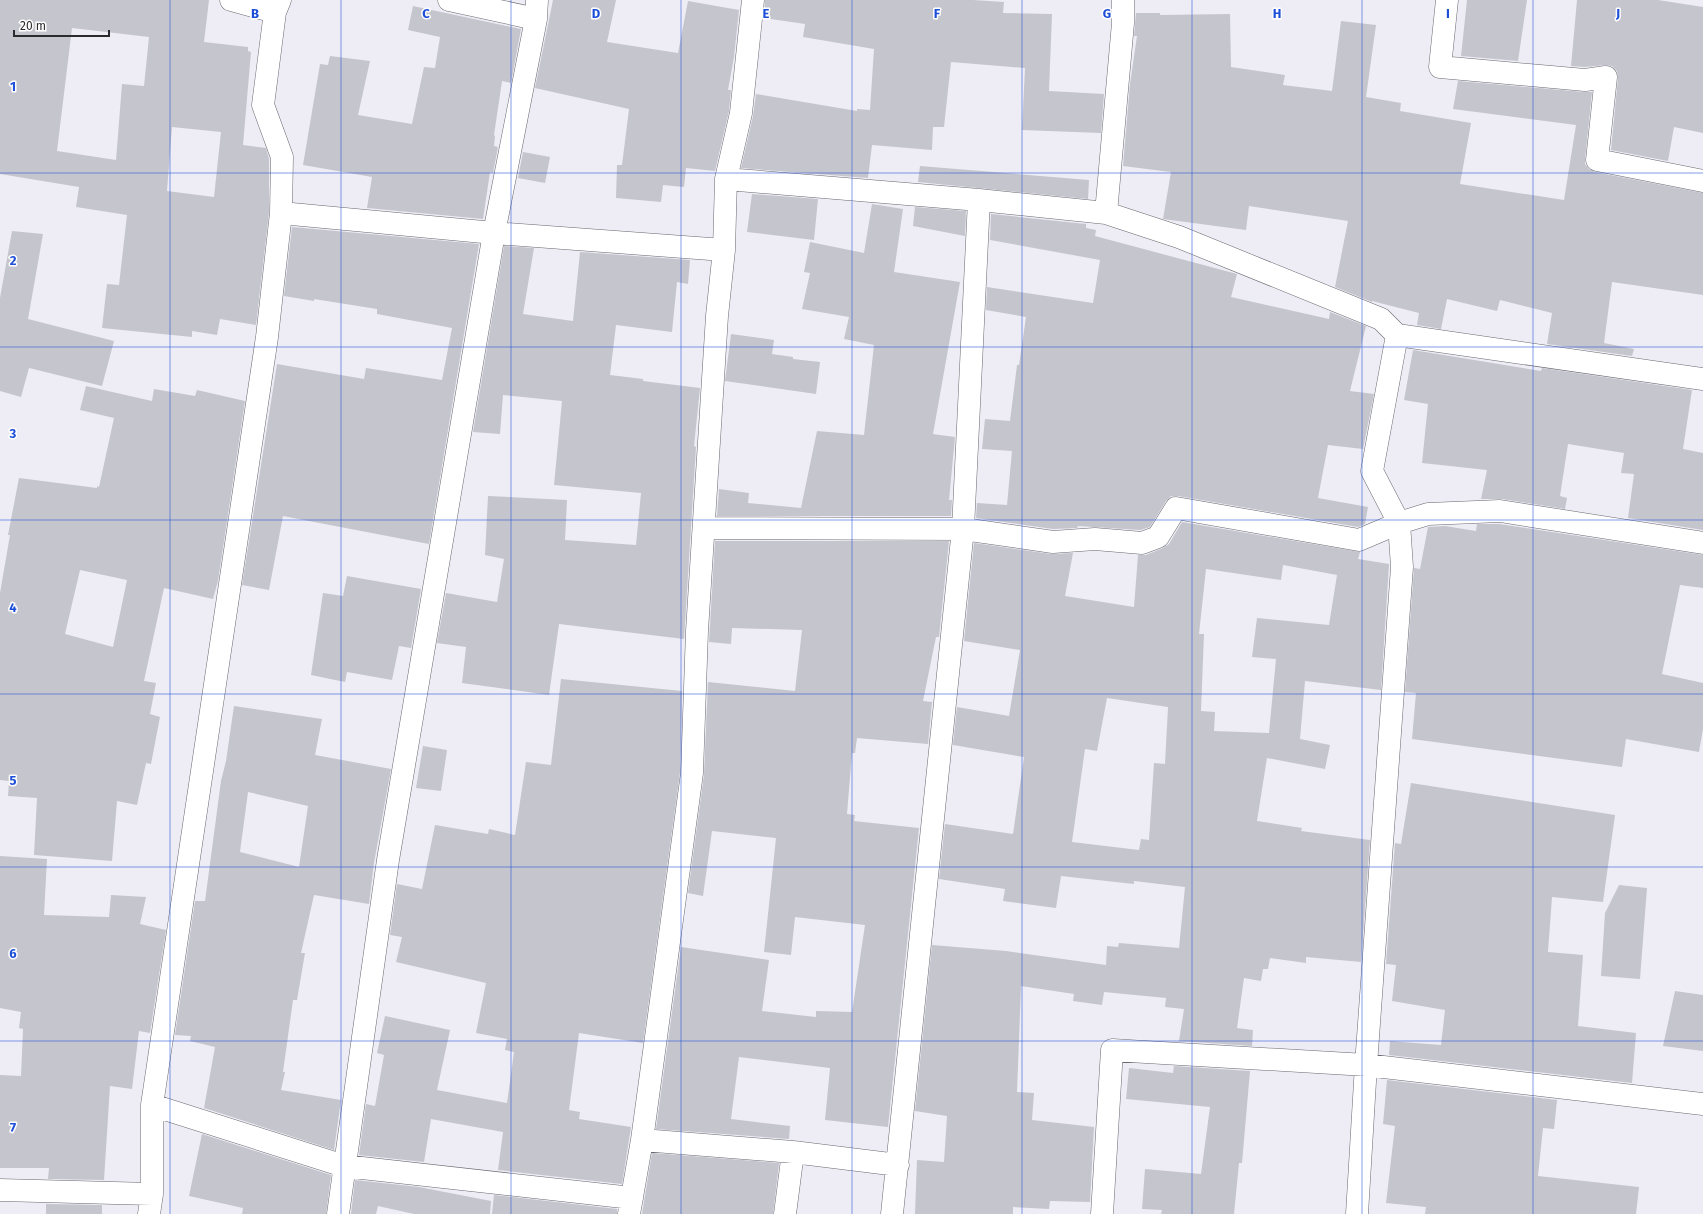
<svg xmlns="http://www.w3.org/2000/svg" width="1703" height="1214" font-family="'Fira Sans',sans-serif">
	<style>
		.building { fill: #c5c5cd; fill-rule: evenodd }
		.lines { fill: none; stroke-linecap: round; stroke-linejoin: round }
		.minor-casing { stroke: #69686f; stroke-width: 23 }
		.minor { stroke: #fff; stroke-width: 22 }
		.grid { fill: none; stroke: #1d4ed8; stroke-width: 1; stroke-opacity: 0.55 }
		.grid-label { font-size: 13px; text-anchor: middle; font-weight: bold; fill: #1d4ed8; stroke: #fff; stroke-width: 3; stroke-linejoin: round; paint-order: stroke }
	</style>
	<rect width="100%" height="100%" fill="#eeedf5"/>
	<path class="building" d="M0 0H209L204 42 248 47V51L251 52 243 145 266 148 269 159V212L256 325 220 319 217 335 192 331V337L102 328 107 284 119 285 127 215 76 207 79 187 0 174ZM72 28 149 37 144 86 122 84 116 160 57 151ZM172 127 221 132 214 197 167 191Z
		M553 0H616L607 42 678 53 688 1 739 10 734 57 728 90H731L729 111 715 171 686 168 684 187 663 185 661 202 616 198 617 165H622L629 109 535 88Z
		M765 0H973L1004 2 1003 13 1052 14 1049 91 1104 94 1101 133 1022 130 1025 68 951 62 944 127H933L932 150 872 145 868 178 741 168 753 116 756 94 857 111V109L870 110 874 49 803 37 805 24 764 18Z
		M1467 0H1527L1518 61 1461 56Z
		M1577 0H1658L1703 7V133L1674 127 1668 161 1611 150 1618 78 1617 71 1612 66 1605 65 1585 67 1571 66Z
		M413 6 521 29 511 83 502 81 494 135 495 136 494 146 498 147 493 173 490 172 483 219 367 208 372 177 303 165 320 64 328 65 330 56 370 61 358 115 412 124 424 67 435 68 440 37 408 30Z
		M1136 13H1160V15L1230 14 1231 67 1285 75 1283 85 1332 91 1341 21 1376 25 1366 97 1401 103 1400 111 1471 123 1460 184 1564 200 1576 125 1453 109 1458 81 1584 92H1592L1585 159V164L1589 169 1595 172 1703 193V295L1612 282 1604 343 1634 349 1632 356 1547 344 1552 313 1500 300 1497 311 1447 299 1441 329 1417 325 1419 313 1372 301V302L1335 287 1348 221 1249 206 1246 230 1163 219 1171 172 1123 166 1130 84 1137 36H1134Z
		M523 152 550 157 545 183 518 178Z
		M920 166 1089 180 1088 199 918 182Z
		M752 194 818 199 814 240 747 232Z
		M872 204 903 209 894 272 960 282 933 434 955 437 949 500H952L951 516H717L719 489 749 493 748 503 801 508 817 431 864 435 874 345 844 339 849 317 802 309 810 273 804 272 810 242 864 253Z
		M915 207 966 211 965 236 913 226Z
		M991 214 1086 224V228L1096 230 1095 236 1237 274 1231 297 1329 319 1330 312 1366 326 1350 391 1374 394 1363 449 1328 445 1318 498 1368 507 1365 524 1358 527 1178 496H1171L1166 501 1150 527 1140 530 1078 526 1077 528 1053 529 976 518 977 503 1007 505 1012 451 982 449 985 419 1010 421 1017 365H1019L1026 317 986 310 987 287 1093 303 1100 260 990 240Z
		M292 227 479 244 429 544 283 516 269 590 242 585 277 364 364 379 366 368 442 380 452 328 377 314V309L314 299V301L284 296Z
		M12 231 43 234 28 319 114 341 102 386 29 368 21 397 0 391V298Z
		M504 246 534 248 523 314 573 321 580 252 690 260 688 284 677 282 672 332 616 325 610 375 643 379V381L700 388 694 446 696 447 684 639 559 624 549 695 462 683 466 647 437 643 446 593 497 602 504 559 485 555 488 496 567 500 565 540 636 545 641 493 554 485 562 401 503 395 500 434 473 432Z
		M731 334 774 340 772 354 793 357V359L820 362 816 394 725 381Z
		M1413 350 1541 371 1542 368 1692 390 1683 449 1703 453V530L1628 518 1634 474 1621 473 1624 453 1568 444 1560 496 1567 498 1565 509 1502 499H1481L1487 470 1422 463 1428 404 1404 400Z
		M86 386 152 401 154 389 195 396 197 390 245 401 218 581 213 599 164 588 144 681 156 683 150 714 160 717 151 764 146 763 137 805 117 801 112 861 34 855 37 798 8 796 9 781 0 780V593L10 535H8L19 478 97 488V486L99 487 114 418 80 410ZM80 570 127 580 113 647 65 634Z
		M1182 522 1360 552 1358 559 1389 564 1381 690 1305 681 1300 739 1330 745 1325 769 1267 758 1257 821 1302 828 1301 831 1370 840 1361 962 1306 957V963L1270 958 1268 969H1263L1261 981 1244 978 1237 1028 1253 1030 1252 1046 1179 1041 1184 1009 1165 1007 1166 998 1104 992 1102 1005 1073 1001 1074 994 1021 986 1017 1092 1034 1093 1032 1120 1094 1127 1090 1202 1050 1201 1049 1209 1013 1207V1214H915L917 1160 944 1162 947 1116 915 1111 932 945 1006 951 1106 965 1107 946 1118 947 1119 943 1179 948 1185 887 1134 881V884L1061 876 1056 908 1003 901 1005 889 939 879 945 824 1013 834 1024 757 953 745 957 707 1009 716 1020 650 964 641 974 543 1051 554 1073 553 1065 596 1134 607 1138 555H1146L1163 548 1169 544ZM1283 565 1337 575 1329 625 1257 618 1252 657 1276 659 1269 733 1214 731 1215 712 1201 711 1204 634H1199L1206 569 1281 580ZM1107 698 1168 707 1165 764 1154 763 1149 840 1141 839 1139 850 1072 842 1085 749 1097 751Z
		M1477 524H1499L1703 555V588L1680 585 1662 674 1703 683V729L1699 752 1626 739 1622 767 1412 739 1416 693 1405 692 1414 568 1420 569 1428 527 1445 526 1476 531Z
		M715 541H949L939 637H936L923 701 932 702 928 744 857 738 855 753H852L847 814 855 815 854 821 919 828 888 1127 825 1120 830 1068 739 1057 731 1119 790 1126 789 1139 656 1129 681 947 769 960 762 1011 816 1017V1011L852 1012 865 925 795 917 791 955 764 952 776 838 712 831 703 896 688 893 704 775 708 682 795 691 802 630 732 628 731 644 709 642Z
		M347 576 421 589 411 648 399 646 392 680 347 672 345 682 311 675 323 593 343 596Z
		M561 679 682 691 680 772 643 1043 579 1033 569 1110 580 1112 579 1119 631 1127 622 1184 498 1170 503 1132 431 1119 424 1162 359 1155 366 1104 375 1106 384 1055 377 1053 385 1016 450 1030 437 1090 507 1103 514 1052 505 1050 507 1039 476 1033 486 983 396 962 402 937 390 935 397 884 422 889 435 825 488 834 489 829 515 835 526 762 551 765Z
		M234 706 322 719 315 755 391 769 374 863 369 904 314 895 301 953H305L297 1000H293L283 1072H285L281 1090 341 1100 334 1150 204 1108 215 1047 190 1041 191 1036 175 1035 195 901H205L221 781 226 761ZM248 792 308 806 299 867 240 852Z
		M423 746 447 750 441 791 416 788Z
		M1411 783 1615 815 1603 902 1552 897 1548 952 1583 955 1578 1026 1636 1033 1632 1083 1389 1055 1390 1041 1441 1045 1445 1010 1392 1001 1396 965 1386 964 1395 843 1401 844Z
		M0 856 47 859 44 915 109 917 111 895 146 897 140 924 166 930 150 1033 139 1031 132 1089 110 1086 104 1180 48 1179 49 1168H0V1075L21 1076 23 1029 19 1028 21 1012 0 1008Z
		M1619 885 1647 888 1640 979 1601 976 1605 913Z
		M1675 991 1703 995V1051L1663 1046Z
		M1174 1066 1250 1071 1242 1163H1239L1234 1214H1161L1162 1210 1142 1209 1145 1169 1201 1174 1210 1107 1126 1099 1129 1068 1173 1073Z
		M1387 1080 1557 1100 1554 1129 1543 1128 1538 1176 1639 1187 1636 1214H1425L1426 1207 1386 1203 1395 1126 1383 1124Z
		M202 1134 331 1175 326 1214H242L243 1208 189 1196Z
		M652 1153 779 1163 773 1214H642Z
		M355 1180 419 1187 491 1201 490 1214H414L378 1206 376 1214H351Z
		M494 1195 617 1209V1214H492Z
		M46 1204 102 1205V1214H46Z"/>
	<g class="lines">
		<g class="minor-casing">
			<path id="minor" d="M231 0 275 12
				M449 0 536 19
				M1447 0 1440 67 1585 80 1606 77 1597 160 1703 181
				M726 179 979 200 1106 213 1179 237 1381 319 1397 335 1703 379
				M281 213 494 233 724 250
				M1106 213 1123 23V0
				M704 528 963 529 1053 542 1095 539 1142 543 1158 537 1176 508 1359 540 1399 523 1428 514 1500 511 1703 543
				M152 1105 344 1166 632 1198
				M642 1140 793 1152 898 1165
				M0 1190 152 1194
				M149 1214 152 1194V1105L267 337 281 213 282 157 263 105 275 12 280 0
				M338 1214 388 860 494 233 536 19 537 0
				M629 1214 642 1140 692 773 697 631 717 316 724 250 726 179 741 113 753 0
				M785 1214 793 1152
				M892 1214 963 529 979 200
				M1102 1214 1112 1050 1366 1065 1703 1104
				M1357 1214 1366 1065 1402 567 1399 523 1372 471 1397 335"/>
		</g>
		<use href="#minor" class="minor"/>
	</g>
	<path class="grid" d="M170 0V1214M341 0V1214M511 0V1214M681 0V1214M852 0V1214M1022 0V1214M1192 0V1214M1362 0V1214M1533 0V1214M0 173H1703M0 347H1703M0 520H1703M0 694H1703M0 867H1703M0 1041H1703"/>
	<g class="grid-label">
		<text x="255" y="18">B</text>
		<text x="426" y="18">C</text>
		<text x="596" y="18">D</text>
		<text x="766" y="18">E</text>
		<text x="937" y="18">F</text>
		<text x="1107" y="18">G</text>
		<text x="1277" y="18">H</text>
		<text x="1448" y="18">I</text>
		<text x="1618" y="18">J</text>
		<text x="13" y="91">1</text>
		<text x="13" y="265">2</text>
		<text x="13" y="438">3</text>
		<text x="13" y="612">4</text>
		<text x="13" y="785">5</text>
		<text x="13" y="958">6</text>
		<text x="13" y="1132">7</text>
	</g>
	<path d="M14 30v6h95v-6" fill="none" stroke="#2b2b2e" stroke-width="2"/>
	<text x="20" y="30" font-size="12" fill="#2b2b2e" stroke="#ffffff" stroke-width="3" paint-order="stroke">20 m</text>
</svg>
